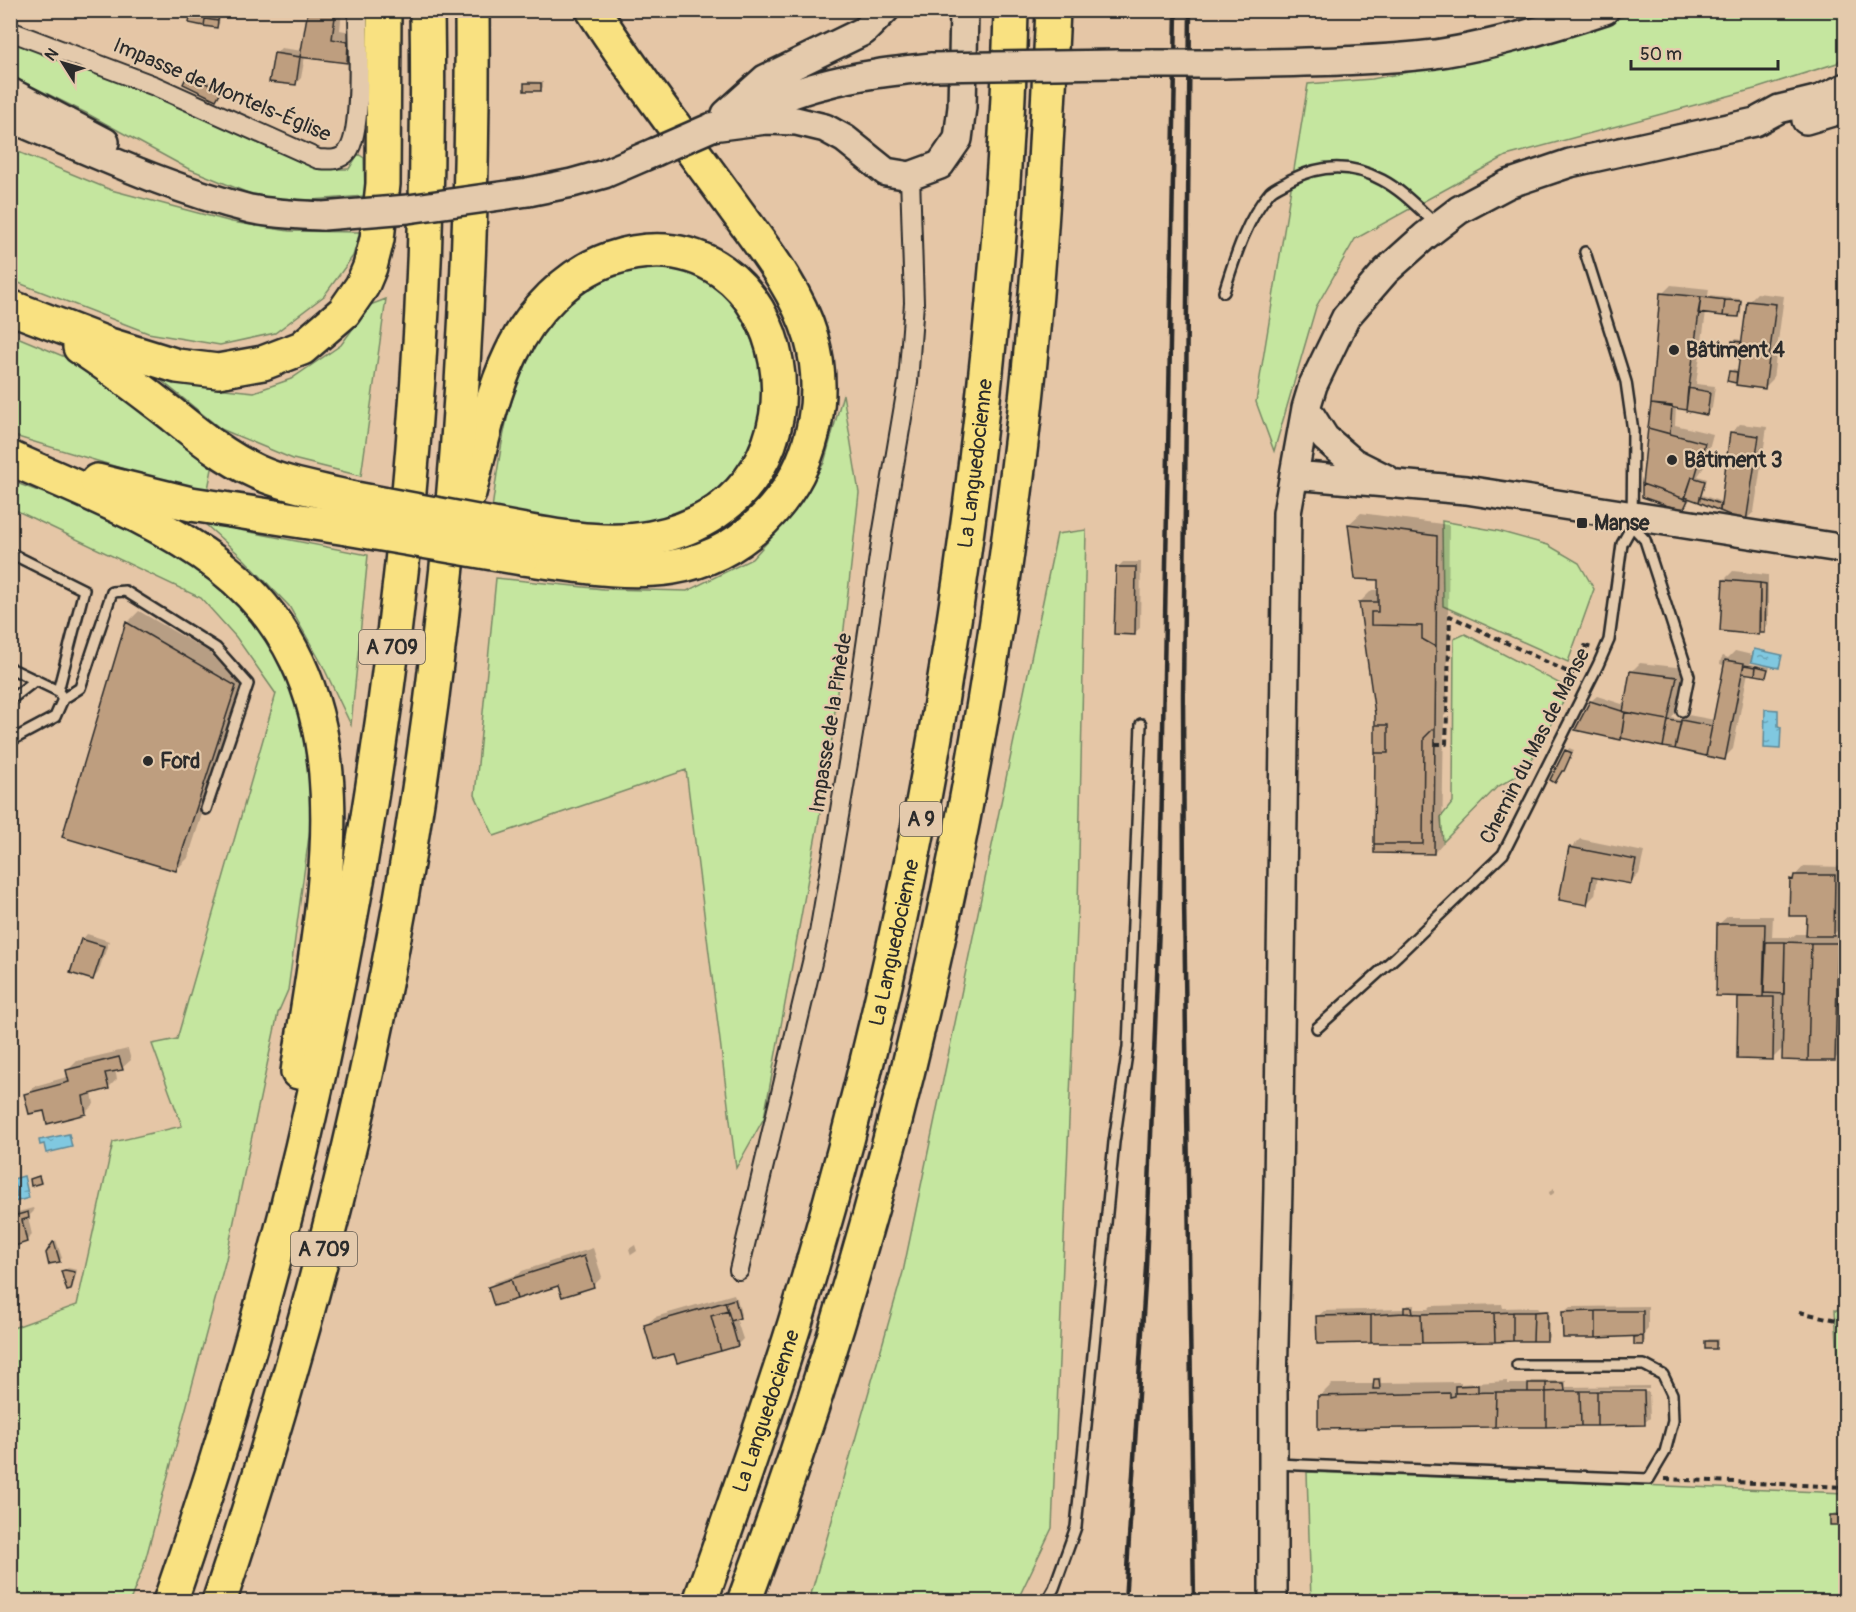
<svg xmlns="http://www.w3.org/2000/svg" width="1856" height="1612" font-family="Pangolin,sans-serif">
	<style>
		.green { fill: #c5e69f; stroke: #788865; stroke-width: 1.5 }
		.water { fill: url(#water-ripples); stroke: #5e8998; stroke-width: 1.5 }
		.shadow { fill: #0003 }
		.building { fill: #be9e7f; stroke: #2b2b2b; stroke-width: 1.5 }
		.lines { fill: none; stroke-linecap: round; stroke-linejoin: round }
		.lane-casing { stroke: #2b2b2b; stroke-width: 14 }
		.street-casing { stroke: #2b2b2b; stroke-width: 22 }
		.secondary-casing { stroke: #2b2b2b; stroke-width: 32 }
		.highway-casing { stroke: #2b2b2b; stroke-width: 38 }
		.path { stroke: #2b2b2b; stroke-width: 4; stroke-dasharray: 6 4.5; stroke-linecap: butt }
		.lane { stroke: #e4caac; stroke-width: 9 }
		.street { stroke: #e4caac; stroke-width: 18 }
		.secondary { stroke: #e4caac; stroke-width: 27 }
		.highway { stroke: #f9e181; stroke-width: 33 }
		.rail { stroke: #2b2b2b; stroke-width: 4.5 }
		.secondary-bridge-casing { stroke: #2b2b2b; stroke-width: 32; stroke-linecap: butt }
		.highway-bridge-casing { stroke: #2b2b2b; stroke-width: 38; stroke-linecap: butt }
		.secondary-bridge { stroke: #e4caac; stroke-width: 27 }
		.highway-bridge { stroke: #f9e181; stroke-width: 33 }
		.poi-dot { fill: #2b2b2b; stroke: #e4caac; stroke-width: 2 }
		.labels { text-anchor: middle; dominant-baseline: central; stroke-width: 4.5; stroke-linejoin: round; paint-order: stroke }
		.shield { fill: #e4caac; stroke: #625b52; stroke-width: 1.5 }
		.shield-label { font-size: 20px; font-weight: bold; fill: #2b2b2b }
		.street-label { font-size: 21px; fill: #2b2b2b; stroke: #e4caac }
		.poi-label { font-size: 21px; font-weight: bold; fill: #2b2b2b; stroke: #e4caac; text-anchor: start }
	</style>
	<defs>
		<pattern id="water-ripples" width="26" height="14" patternUnits="userSpaceOnUse" patternTransform="scale(1.5)"><rect width="26" height="14" fill="#80c8e0"/><path d="M2 4q2-2 4 0t4 0M15 11q2-2 4 0t4 0" fill="none" stroke="#69a3b6"/></pattern>
	</defs>
	<rect width="100%" height="100%" fill="#e5c6a6"/>
	<filter id="ink" filterUnits="userSpaceOnUse"><feTurbulence type="fractalNoise" baseFrequency=".0167" numOctaves="2"/><feDisplacementMap in="SourceGraphic" scale="12" xChannelSelector="R" yChannelSelector="G"/><feConvolveMatrix kernelMatrix="1 2 1 2 8 2 1 2 1" color-interpolation-filters="sRGB"/></filter>
	<g filter="url(#ink)">
		<path class="green" d="M1641 11H1845V52L1837 63 1758 88 1506 156 1355 239 1316 307 1274 451 1256 402 1308 84 1372 79 1504 54Z
			M10 39 199 112 252 140 324 169H349L358 154 364 158 365 196 312 200 258 197 187 168 86 113 11 76Z
			M11 149 111 190 232 222 289 231 360 232 353 256 324 296 275 333 220 345 148 333 11 280Z
			M666 268 690 273 705 281 728 299 744 320 763 371V399L758 427 746 454 730 479 707 499 637 528 596 531 492 509C503 429 514 331 592 287 604 280 620 272 634 270 645 268 656 268 666 268Z
			M386 299 361 476 293 459 221 429 152 373 205 387 254 392 291 379 341 345 370 305Z
			M10 334 101 372 213 464 207 494 11 435Z
			M843 394 859 493 829 764 764 1118 736 1168 686 770 494 836 475 795 496 578 603 589 687 591 752 559 791 516 824 463Z
			M11 481 111 518 155 541 230 591 265 638 290 682 304 720 312 814 288 990 278 1013 226 1259 144 1565 130 1601H11L10 1329 77 1305 113 1142 182 1126 152 1044 177 1039 276 694 236 637 201 598 11 508Z
			M1442 521 1498 531 1548 545 1579 563 1594 589 1568 662 1443 606Z
			M204 523 368 555 351 725 322 664 289 606 244 559Z
			M1086 530 1078 904 1052 1528 1017 1601H809L903 1272 1057 534Z
			M1465 634 1570 689 1525 771 1497 787 1443 842 1441 817 1453 802 1454 639Z
			M1835 1310H1845V1470Z
			M1307 1472 1845 1493V1601H1311Z"/>
		<path class="water" d="M1754 649 1782 655 1779 668 1751 662Z
			M1765 709 1778 710V726L1781 727 1780 749 1764 748Z
			M69 1134 72 1147 46 1153 44 1144 40 1145 39 1140Z
			M24 1176 29 1198 14 1202 13 1198 17 1196 13 1179Z"/>
		<path class="shadow" d="M193 10H224L218 19H220L219 24 217 26Z
			M309 10H342L340 30 356 33 355 53 347 61 305 56 301 78 295 84 275 54 281 48 303 51Z
			M191 73 222 88 218 96 216 98 189 75Z
			M528 81 543 82V87L540 90 526 84Z
			M1671 285 1709 289 1708 296 1742 299 1741 314 1739 316 1706 312 1696 384 1715 386 1712 408 1707 413 1688 406 1676 407 1675 425 1713 434 1704 467 1698 476 1707 479 1702 495 1722 502 1731 433 1740 424 1767 427 1754 512 1745 520 1691 498 1683 510 1652 404 1662 294Z
			M1757 293 1784 296 1773 379 1764 388 1729 380 1733 369 1739 370 1742 352 1739 355 1734 342 1736 339 1743 340 1748 302Z
			M1361 513 1449 525 1447 713 1444 716 1442 844 1434 853 1377 714 1360 602 1372 590H1379V578L1349 524Z
			M1123 562H1141L1140 628 1134 633 1118 567Z
			M1733 571 1768 575V624L1764 632 1759 633 1724 580Z
			M139 611 247 674 188 858 176 870 127 623Z
			M1735 651 1752 655 1750 664 1770 667 1766 675 1748 672 1733 749 1724 758 1577 729 1591 701 1597 696 1625 705 1632 671 1640 663 1685 668 1677 709 1672 718 1683 720 1688 715 1715 720 1726 662 1723 665 1720 664 1721 659 1723 656 1728 658Z
			M1569 748 1574 750 1566 767 1552 780Z
			M1580 839 1644 852 1639 874 1630 883 1598 876 1595 895 1586 904 1571 848Z
			M1804 866 1844 867 1842 926 1833 935H1846L1843 1051 1834 1060 1784 1047 1773 1058H1738L1739 995 1719 924 1728 916H1773L1772 937H1792L1796 934H1808L1809 915 1791 880Z
			M87 934 109 941 98 973 93 978 82 940Z
			M128 1049 131 1060 122 1068 115 1070 117 1079 108 1088 92 1092 94 1104 85 1113 45 1110 26 1095 35 1086 70 1076 68 1070 77 1061Z
			M1554 1189V1193L1550 1196 1549 1192Z
			M33 1208 34 1211 28 1217 32 1235 26 1241 13 1245 10 1236V1214Z
			M56 1240 62 1258 59 1261 48 1253Z
			M635 1245 637 1251 631 1255 629 1249Z
			M593 1248 602 1277 593 1286 559 1284 490 1287 495 1282 519 1274 522 1271Z
			M68 1268 77 1270 73 1286 71 1289 62 1272Z
			M15 1281 20 1300 10 1305V1282Z
			M734 1294 735 1298H737L741 1315 736 1318 743 1339 737 1345 675 1352 646 1325 655 1317Z
			M1502 1304 1503 1308 1539 1307 1538 1310H1549V1337L1547 1339 1318 1316 1324 1311 1406 1309 1408 1305H1414V1309H1428L1431 1306Z
			M1648 1306V1329L1645 1332V1341L1642 1343 1635 1337 1637 1335 1564 1312 1570 1307Z
			M1709 1339H1718V1345L1715 1347 1707 1341Z
			M1381 1377V1383L1461 1382V1384L1507 1381V1384H1530L1532 1381H1566V1387L1649 1386V1389L1554 1390V1393L1649 1392 1650 1418 1644 1423 1320 1396 1332 1384H1375L1378 1378Z
			M1834 1513H1846V1524L1831 1516Z"/>
		<path class="building" d="M191 10H220L218 21 205 19 204 26 189 23Z
			M308 10H336L332 39 348 42 347 63 300 57Z
			M205 19 218 21 217 28 204 26Z
			M274 53 300 57 296 85 269 82Z
			M188 74 221 91 216 100 183 84Z
			M524 83H541V91H524Z
			M1660 293 1701 297 1686 410 1651 404Z
			M1701 297 1725 300 1723 316 1698 313Z
			M1725 300 1741 301 1739 317 1723 316Z
			M1747 301 1776 304 1765 389 1736 385Z
			M1732 341 1741 342 1739 357 1731 355Z
			M1729 371 1737 372 1736 383 1727 381Z
			M1688 388 1710 392 1707 415 1686 411Z
			M1651 404 1672 406 1670 434 1648 428Z
			M1648 428 1705 443 1695 477H1692L1685 499 1642 484Z
			M1730 432 1759 436 1746 522 1720 511Z
			M1692 477 1705 481 1699 502 1685 497Z
			M1642 484 1688 500 1683 511 1642 497Z
			M1700 497 1720 504V511L1699 502Z
			M1348 524 1437 536 1436 647 1422 639V626L1371 625V612H1378V580L1355 579Z
			M1116 567H1136L1135 635 1114 634Z
			M1723 580 1760 583 1759 635 1720 631Z
			M1760 583 1766 584 1765 633H1760Z
			M1359 602H1378V612H1371V625L1422 626V639L1436 647 1435 727 1424 738 1423 844H1374L1375 753H1388V725H1375V714Z
			M126 622 236 686 176 871 62 837Z
			M1725 660 1744 663 1725 760 1706 756Z
			M1744 665 1756 667 1755 675 1742 673Z
			M1756 666 1768 669 1766 677 1755 675Z
			M1630 671 1677 677 1668 720 1623 712Z
			M1590 701 1625 712 1621 740 1575 730Z
			M1625 712 1668 720 1663 747 1621 738Z
			M1668 720 1681 722 1675 749 1663 747Z
			M1681 720 1712 726 1706 756 1675 749Z
			M1375 725H1388V753H1375Z
			M1435 727 1434 854 1374 853V844H1423L1424 738Z
			M1565 750 1572 753 1564 771H1562L1555 783 1550 780Z
			M1569 847 1636 860 1631 884 1592 877 1587 905 1559 900Z
			M1794 875H1835L1834 936H1806L1807 916H1789L1790 879 1793 880Z
			M1717 924H1765L1763 997 1716 996Z
			M81 939 104 946 93 980 70 973Z
			M1766 942H1785L1784 994 1764 993Z
			M1785 942 1811 943 1808 1061 1782 1060Z
			M1811 943H1838L1835 1061H1808Z
			M1738 997H1774L1773 1060 1737 1059Z
			M119 1057 123 1070 105 1073 109 1089 83 1096 86 1114 47 1124 44 1111 29 1114 24 1094 69 1082 66 1070Z
			M39 1176 41 1183 31 1186 30 1179Z
			M28 1212 29 1218 22 1220 27 1242 12 1247 10 1217Z
			M53 1242H54L60 1262 49 1264V1266L46 1253Z
			M584 1256 594 1287 562 1297 558 1286 517 1299 511 1279Z
			M65 1270 75 1272 71 1290 67 1291 61 1271Z
			M511 1279 517 1299 494 1306 488 1287Z
			M13 1282 18 1304 10 1306V1283Z
			M735 1299 740 1318 731 1321 725 1302Z
			M725 1302 728 1311 711 1316 721 1351 677 1363 674 1354 654 1359 644 1325Z
			M1404 1307H1412L1413 1314 1404 1313Z
			M728 1311 738 1346 721 1351 711 1316Z
			M1547 1311V1341H1533L1534 1312Z
			M1596 1311V1338H1563L1562 1312Z
			M1596 1311H1643V1336L1596 1338Z
			M1513 1312V1341L1495 1342 1494 1313Z
			M1513 1312H1534L1533 1341H1513Z
			M1404 1313 1421 1314 1422 1343H1371V1315Z
			M1494 1313 1495 1342 1422 1343 1421 1314Z
			M1371 1315V1343L1317 1344 1316 1316Z
			M1643 1336V1345H1634V1337Z
			M1705 1341H1716V1349H1705Z
			M1374 1379H1379L1380 1389H1373Z
			M1528 1383H1546V1392H1528Z
			M1546 1383H1564L1565 1391 1546 1392Z
			M1478 1385V1393H1455V1386Z
			M1565 1391H1580L1581 1426 1546 1427V1392Z
			M1580 1391H1597V1426H1581Z
			M1597 1391H1644L1645 1425 1597 1426Z
			M1496 1392H1546V1427H1495Z
			M1496 1392 1495 1427 1318 1429V1396L1450 1393V1397L1455 1396V1393Z
			M1830 1515H1846V1525H1830Z"/>
		<g class="lines">
			<g class="lane-casing">
				<path id="lane" d="M1224 292C1235 257 1246 220 1270 192 1275 187 1284 184 1290 180 1321 164 1351 163 1382 180 1403 191 1419 209 1436 224
					M1632 526 1645 540 1689 676 1682 711
					M10 553 84 590 58 691 10 668
					M63 699 80 688 112 592 125 591 216 648 248 684 206 809
					M10 700 36 680
					M10 741 55 717 63 699 60 694
					M1317 1028 1398 955 1503 854 1598 665 1609 640 1622 544 1632 526 1633 431 1626 382 1585 252
					M1275 1464 1649 1479 1665 1452 1673 1421 1672 1394 1663 1375 1644 1365H1517
					M1046 1602 1054 1588 1076 1527 1114 1142 1128 1047 1141 724"/>
			</g>
			<g class="street-casing">
				<path id="street" d="M10 31 155 86 318 159C330 160 340 161 348 151 363 131 358 38 358 10
					M739 1270 819 933 853 734 882 536 908 382 914 303 910 176"/>
			</g>
			<g class="secondary-casing">
				<path id="secondary" d="M1116 64H1154
					M1224 64C1294 62 1365 62 1435 54 1491 46 1551 28 1605 10
					M10 92 105 142
					M726 114 765 79 864 31 885 10
					M740 116C767 104 794 92 822 85 858 75 895 71 932 67
					M10 118C90 151 166 188 250 209 273 214 299 215 323 216
					M1806 120 1846 108
					M712 127 766 120 796 121 825 128 845 139 886 172 910 176 940 165 958 139 962 107 964 10
					M528 192 572 183 604 174 655 152
					M1306 408 1325 438 1353 462 1387 479
					M1294 475 1466 490 1846 549
					M1273 1602V1383L1278 1188 1287 513 1306 408 1313 385 1346 317 1386 271 1425 236 1459 210 1508 184 1570 163 1755 122 1779 109 1820 99 1846 87"/>
			</g>
			<g class="highway-casing">
				<g id="highway">
					<path d="M10 307 109 345 177 366 218 371 263 363 302 348 344 312 362 286 370 267 377 239 383 184 384 10"/>
					<path d="M80 347C113 368 143 392 173 415 199 436 226 458 257 472 286 485 319 490 350 498"/>
					<path d="M10 458C81 490 158 519 220 566 379 689 322 904 298 1072"/>
					<path d="M97 481 191 504 347 528"/>
					<path d="M469 493C481 446 490 398 511 354 530 313 567 274 610 259 793 198 856 499 651 538 610 546 566 538 525 531"/>
					<path d="M522 558C621 571 709 592 780 501 815 456 827 392 811 337 796 287 760 244 730 202 684 138 635 76 593 10"/>
					<path d="M170 1602C346 1093 436 549 427 10"/>
					<path d="M219 1602C307 1338 378 1064 419 789 458 531 474 271 472 10"/>
					<path id="s1" d="M700 1602C733 1509 766 1417 795 1323 883 1036 943 741 978 443 995 299 1008 155 1011 10"/>
					<path d="M744 1602C884 1226 976 832 1022 435 1039 294 1046 152 1053 10"/>
				</g>
			</g>
			<path class="path" d="M1435 744H1446L1450 616 1572 674 1585 646 1593 648
				M1799 1312 1846 1322
				M1665 1479 1846 1487"/>
			<use href="#lane" class="lane"/>
			<use href="#street" class="street"/>
			<use href="#secondary" class="secondary"/>
			<use href="#highway" class="highway"/>
			<path class="rail" d="M1190 10 1183 696 1184 898 1194 1602
				M1125 1602 1146 1267 1160 897 1176 10"/>
			<g class="secondary-bridge-casing">
				<path id="secondary-bridge" d="M1154 64H1224
					M932 67 1116 64
					M655 152 712 127
					M323 216 408 209 528 192"/>
			</g>
			<g class="highway-bridge-casing">
				<path id="highway-bridge" d="M350 498 525 531
					M347 528 522 558"/>
			</g>
			<use href="#secondary-bridge" class="secondary-bridge"/>
			<use href="#highway-bridge" class="highway-bridge"/>
		</g>
	</g>
	<g class="poi-dot">
		<circle cx="1674" cy="350" r="6"/>
		<circle cx="1672" cy="460" r="6"/>
		<rect x="1576" y="517" width="12" height="12" rx="3"/>
		<circle cx="148" cy="761" r="6"/>
	</g>
	<g class="labels">
		<g class="shield">
			<rect x="359" y="630" width="66" height="34" rx="4.5"/>
			<rect x="900" y="802" width="42" height="34" rx="4.5"/>
			<rect x="291" y="1232" width="66" height="34" rx="4.5"/>
		</g>
		<g class="shield-label">
			<text x="392" y="647">A 709</text>
			<text x="921" y="819">A 9</text>
			<text x="324" y="1249">A 709</text>
		</g>
		<g class="street-label">
			<text transform="translate(222 90) rotate(23)">Impasse de Montels-Église</text>
			<text stroke="none"><textPath href="#s1" startOffset="1174">La Languedocienne</textPath></text>
			<text transform="translate(831 723) rotate(-81)">Impasse de la Pinède</text>
			<text transform="translate(1535 746) rotate(-63)">Chemin du Mas de Manse</text>
			<text stroke="none"><textPath href="#s1" startOffset="688">La Languedocienne</textPath></text>
			<text stroke="none"><textPath href="#s1" startOffset="202">La Languedocienne</textPath></text>
		</g>
		<g class="poi-label">
			<text x="1686" y="350">Bâtiment 4</text>
			<text x="1684" y="460">Bâtiment 3</text>
			<text x="1594" y="523">Manse</text>
			<text x="160" y="761">Ford</text>
		</g>
	</g>
	<rect width="1856" height="1612" fill="none" stroke="#e4caac" stroke-width="36"/>
	<rect x="18" y="18" width="1820" height="1576" fill="none" stroke="#2b2b2b" stroke-width="2" filter="url(#ink)"/>
	<g transform="translate(63 63) rotate(307)" stroke="#e4caac" stroke-width="4.5" paint-order="stroke">
	<path d="M0-4.5L10 22L0 15L-10 22Z" fill="#2b2b2b"/>
	<text y="-9" font-size="16" font-weight="bold" text-anchor="middle" fill="#2b2b2b">N</text>
	</g>
	<path d="M1631 60v9h147v-9" fill="none" stroke="#2b2b2b" stroke-width="3"/>
	<text x="1640" y="60" font-size="18" fill="#2b2b2b" stroke="#e4caac" stroke-width="4.5" paint-order="stroke">50 m</text>
</svg>
